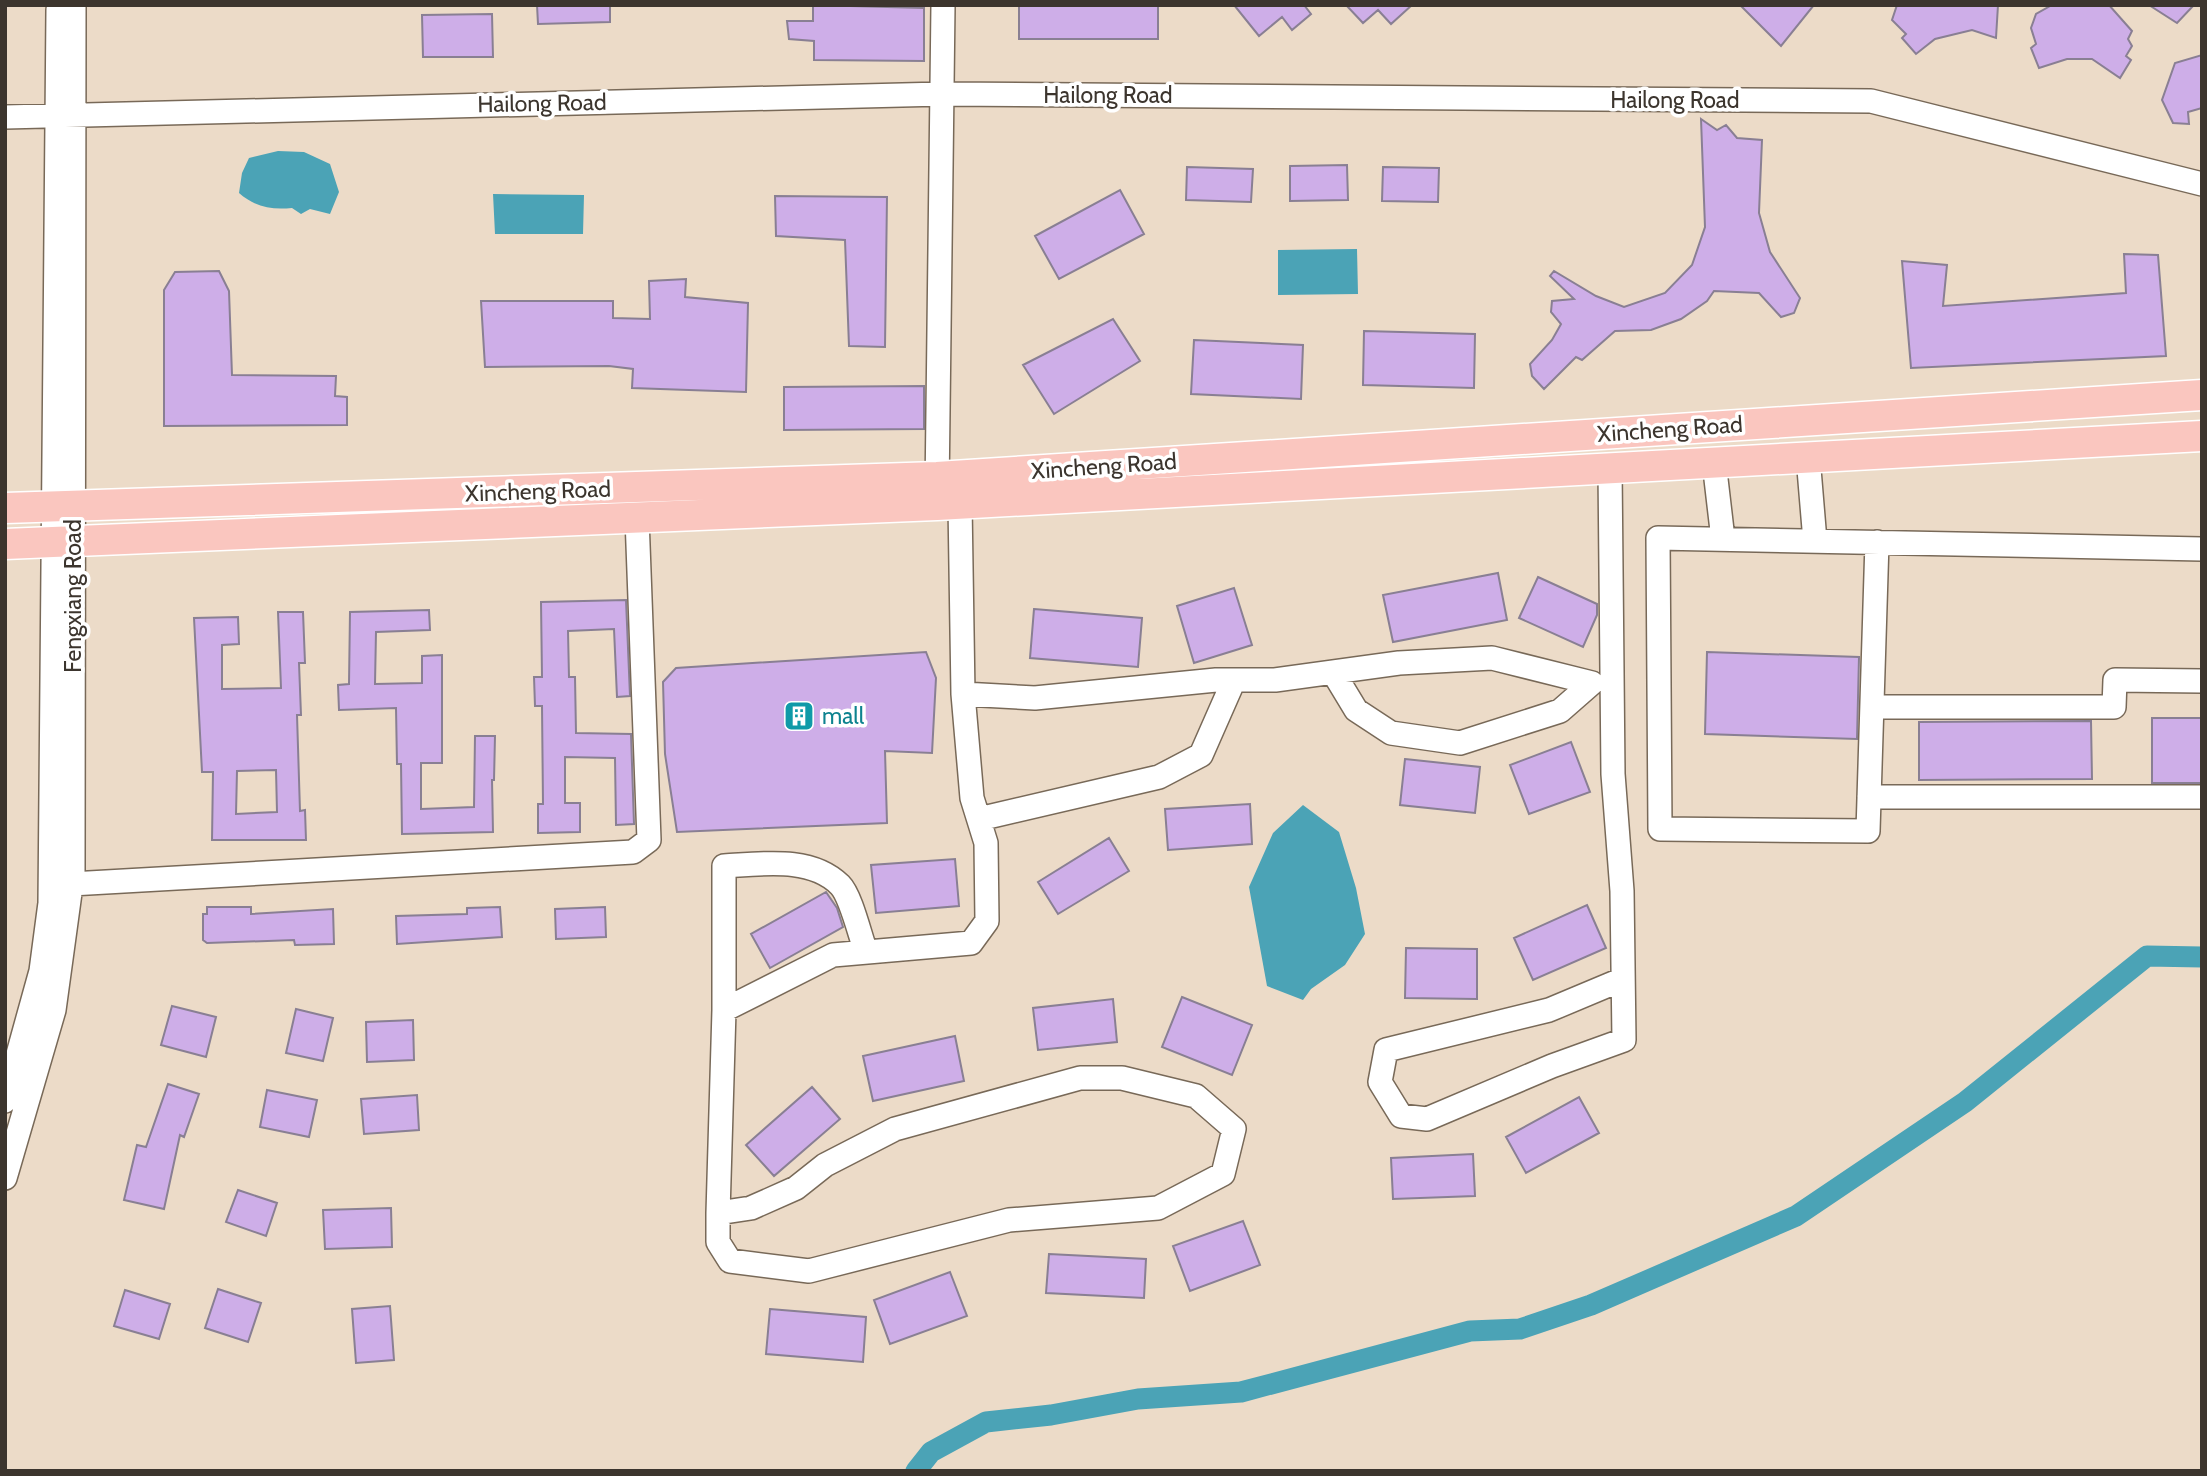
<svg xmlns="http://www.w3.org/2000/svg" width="2207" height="1476" font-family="Cabin,sans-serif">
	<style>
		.water { fill: #4ba3b6 }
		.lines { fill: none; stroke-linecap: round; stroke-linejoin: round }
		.canal { stroke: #4ba3b6; stroke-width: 21 }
		.building { fill: #ceaee8; stroke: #897f93; stroke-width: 2; fill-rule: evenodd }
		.minor-casing { stroke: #786958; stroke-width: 26 }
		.major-casing { stroke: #fff; stroke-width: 33 }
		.minor { stroke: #fff; stroke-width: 23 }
		.major { stroke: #fac6bf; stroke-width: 30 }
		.labels { text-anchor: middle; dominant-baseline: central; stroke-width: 7; stroke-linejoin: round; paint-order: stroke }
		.street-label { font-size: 23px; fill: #3c352e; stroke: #fff }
		.culture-label { font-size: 23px; fill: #0d838f; stroke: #fff; text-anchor: start }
	</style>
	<rect width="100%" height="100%" fill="#ecdbc8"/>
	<path class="water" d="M278 151 304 152 330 164 339 192 330 214 310 209 301 214 292 208C271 210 255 207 239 193L242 173 249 158Z
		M493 194 584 195 583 234H495Z
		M1357 249 1358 294 1278 295V250Z
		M1303 805 1339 832 1356 888 1365 934 1345 965 1311 989 1303 1000 1267 986 1249 887 1273 833Z"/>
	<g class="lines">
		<path class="canal" d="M916 1471 931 1452 986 1422 1051 1415 1138 1399 1241 1392 1470 1331 1520 1329 1591 1305 1796 1216 1965 1102 2147 956 2202 957"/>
	</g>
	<path class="building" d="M537 5H610V22L538 24Z
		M813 5 924 8V61L814 60V41L789 39 787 21H813Z
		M1019 5H1158V39H1019Z
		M1234 5H1304L1311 14 1292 30 1282 17 1259 36Z
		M1346 5H1412L1391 24 1378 10 1363 23Z
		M1740 5H1814L1781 46Z
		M1897 5H1998L1996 38 1972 30 1935 39 1916 54 1902 38 1906 34 1892 20Z
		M2052 5H2109L2132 31 2128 39 2132 46 2126 56 2131 60 2120 78 2092 59H2067L2039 68 2031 48 2036 44 2031 28 2036 14Z
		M2149 5H2194L2177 23Z
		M492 14 493 57H423L422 15Z
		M2202 55V108L2188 112 2189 124 2173 123 2162 100 2175 63Z
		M1701 119 1717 130 1726 125 1737 138 1762 140 1759 213 1770 252 1800 298 1794 313 1781 317 1759 293 1714 291 1707 301 1681 319 1651 330 1615 331 1582 360 1576 357 1544 389 1532 376 1530 364 1552 340 1561 324 1551 312 1552 301 1574 299 1550 276 1554 271 1596 296 1624 307 1665 293 1692 265 1705 227Z
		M1347 165 1348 200 1290 201V166Z
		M1187 167 1253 169 1251 202 1186 200Z
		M1383 167 1439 168 1438 202 1382 201Z
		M1120 190 1144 234 1059 279 1035 236Z
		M775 196 887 197 885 347 849 346 845 240 776 236Z
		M2124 254 2158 255 2166 356 1911 368 1902 261 1947 265 1943 306 2126 293Z
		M219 271 229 291 232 375 336 376 335 396 347 397V425L164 426V290L175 272Z
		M686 279 685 297 748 303 746 392 632 388 633 369 609 366 485 367 481 301H613V318L650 319 649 281Z
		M1113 319 1140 361 1054 414 1023 365Z
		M1364 331 1475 334 1474 388 1363 385Z
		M1194 340 1303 345 1301 399 1191 394Z
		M924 386V429L784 430V387Z
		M1498 573 1507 620 1393 642 1383 595Z
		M1538 577 1597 604V615L1583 647 1519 618Z
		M1234 588 1252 645 1194 663 1177 606Z
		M626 600 630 696 617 697 614 629 568 631 569 677H575L576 733 631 734 634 824 616 825 615 758 565 757V803H580V832L538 833V804H543L542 706H535L534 677H542L541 602Z
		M1034 609 1142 618 1138 667 1030 658Z
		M429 610 430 630 376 632 375 684 422 683V656L442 655V763H421V809L474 807 475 736H495L494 780H492L493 832 402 834 401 764H397L396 708 339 710 338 685 349 684 350 612Z
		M278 612H303L305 663H299L301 715H297L300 811 305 810 306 840H212L213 772H202L194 618 238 617 239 644 222 645V689L281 688ZM276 770 277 812 236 814 237 771Z
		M926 652 936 678 932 753 885 751 887 823 677 832 665 754 663 682 676 668Z
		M1707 652 1859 657 1857 739 1705 734Z
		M2152 718H2202V783H2152Z
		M2091 721 2092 779 1919 780V722Z
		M1571 742 1590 792 1529 814 1510 765Z
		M1405 759 1480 767 1475 813 1400 805Z
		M1250 804 1252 844 1168 850 1165 809Z
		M1109 838 1129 871 1058 914 1038 882Z
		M955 859 959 906 876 913 871 865Z
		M826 892 837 908 843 927 770 968 751 934Z
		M1587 905 1606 948 1533 980 1514 938Z
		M207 907H251V914L333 909 334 944 295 945 294 940 207 943 203 940V914H207Z
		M500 907 502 937 397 944 396 916 467 914V908Z
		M605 907 606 937 556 939 555 909Z
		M1406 948 1477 949V999L1405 998Z
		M1182 997 1252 1025 1232 1075 1162 1047Z
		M1113 999 1117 1042 1038 1050 1033 1008Z
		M172 1006 216 1017 206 1057 161 1045Z
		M296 1009 333 1018 323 1061 286 1053Z
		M413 1020 414 1060 367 1062 366 1022Z
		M955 1036 964 1081 873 1101 863 1056Z
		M168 1084 199 1094 184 1137 180 1135 164 1209 124 1200 137 1145 146 1147Z
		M812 1087 840 1119 774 1176 746 1145Z
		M267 1090 317 1100 309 1137 260 1127Z
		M417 1095 419 1130 364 1134 361 1099Z
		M1579 1097 1599 1133 1526 1173 1506 1137Z
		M1473 1154 1475 1196 1393 1199 1391 1158Z
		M238 1190 277 1203 266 1236 226 1222Z
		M391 1208 392 1247 325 1249 323 1210Z
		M1243 1221 1260 1265 1190 1291 1173 1246Z
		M1049 1254 1146 1259 1144 1298 1046 1293Z
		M950 1272 967 1316 890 1344 874 1300Z
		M218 1289 261 1303 248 1342 205 1328Z
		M125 1290 170 1304 159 1339 114 1326Z
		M390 1306 394 1360 356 1363 352 1309Z
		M770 1309 866 1317 863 1362 766 1354Z"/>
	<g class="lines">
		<g class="minor-casing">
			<path id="minor" d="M5 117 942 94 1871 101 2202 184
				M1808 457 1815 541
				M1714 462 1723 539
				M1610 468 1613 774 1622 891 1624 1040 1552 1066 1427 1119 1401 1116 1380 1082 1386 1050 1549 1010 1623 979
				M937 492 943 5
				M1877 542 1868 831 1660 829 1658 538C1839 542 2021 545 2202 549
				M963 694 1035 698 1216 680H1275L1399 663 1492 658 1592 683 1560 711 1460 743 1391 733 1356 710 1333 672
				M1872 707H2114L2115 680 2202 681
				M1869 797H2202
				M979 819 1159 777 1201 755 1234 680
				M71 884 633 852 649 840 637 518
				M724 1010V866C762 864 811 856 840 885 851 896 860 936 866 952
				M5 1101 41 971 50 903 58 10
				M5 1178 54 1010 73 871 74 5
				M718 1213 751 1208 796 1188 825 1165 895 1129 1080 1078H1122L1196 1096 1234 1129 1223 1174 1158 1208 1009 1220 809 1271 730 1261 718 1242V1213L724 1010 833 955 971 943 987 921 986 843 972 798 963 694 960 504"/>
		</g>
		<g class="major-casing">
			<path id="major" d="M5 508 937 477 2202 395
				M5 544 937 505 2202 436"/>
		</g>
		<use href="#minor" class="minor"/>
		<use href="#major" class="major"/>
	</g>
	<defs>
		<g id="building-square" transform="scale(1.575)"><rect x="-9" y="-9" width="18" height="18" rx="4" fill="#0f9aa8" stroke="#fff"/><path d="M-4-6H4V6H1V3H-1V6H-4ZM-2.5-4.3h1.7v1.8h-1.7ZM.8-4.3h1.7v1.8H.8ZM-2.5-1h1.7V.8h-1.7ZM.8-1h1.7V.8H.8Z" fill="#fff"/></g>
	</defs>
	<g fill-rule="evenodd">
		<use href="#building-square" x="799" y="716"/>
	</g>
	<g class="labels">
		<g class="street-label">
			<text x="1108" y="95">Hailong Road</text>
			<text x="1675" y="100">Hailong Road</text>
			<text transform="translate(542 103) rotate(-1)">Hailong Road</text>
			<text transform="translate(1670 429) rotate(-4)">Xincheng Road</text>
			<text transform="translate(1104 466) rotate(-4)">Xincheng Road</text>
			<text transform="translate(538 491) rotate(-2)">Xincheng Road</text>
			<text transform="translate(73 596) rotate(-90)">Fengxiang Road</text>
		</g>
		<g class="culture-label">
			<text x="822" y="716">mall</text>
		</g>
	</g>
	<rect width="2207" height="1476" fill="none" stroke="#3c352e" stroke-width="14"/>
</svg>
